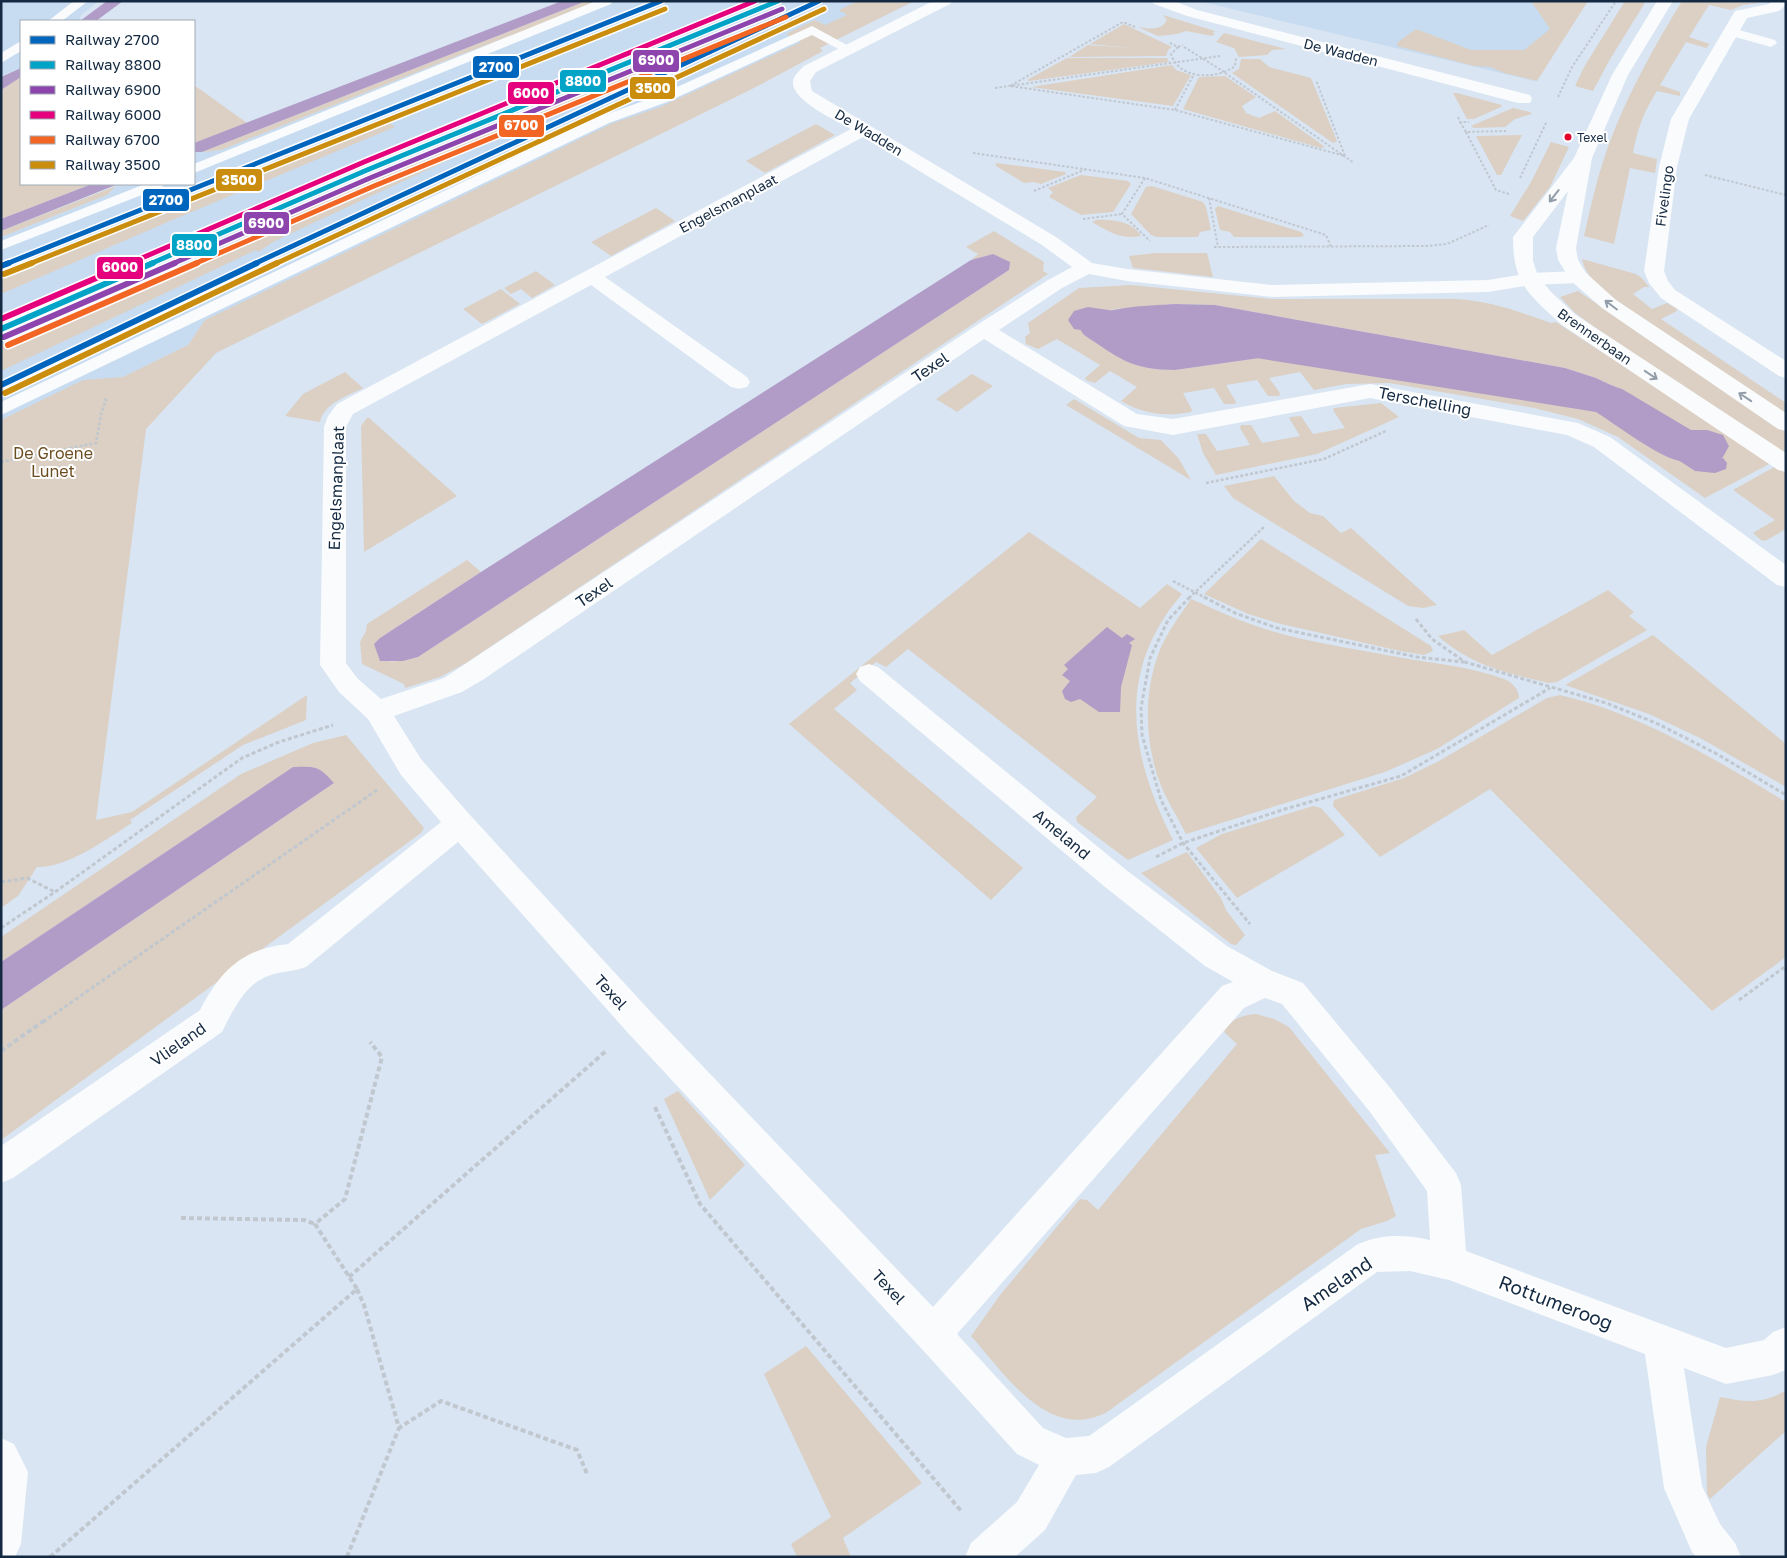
<svg xmlns="http://www.w3.org/2000/svg" width="1787" height="1558" font-family="'Golos Text',sans-serif">
	<style>
		.built { fill: #c8dcf1 }
		.green { fill: #dbd0c3; fill-rule: evenodd }
		.water { fill: #b09cc7 }
		.lines { fill: none; stroke-linecap: round; stroke-linejoin: round }
		.canal { fill: #b09cc7; fill-rule: evenodd }
		.path-far3 { stroke: #c1c7cf; stroke-width: 2; stroke-dasharray: 2.5 2; stroke-linecap: butt }
		.path-far2 { stroke: #c1c7cf; stroke-width: 2.5; stroke-dasharray: 3 2; stroke-linecap: butt }
		.path-far1 { stroke: #c1c7cf; stroke-width: 3; stroke-dasharray: 4 2.5; stroke-linecap: butt }
		.path { stroke: #c1c7cf; stroke-width: 4; stroke-dasharray: 5 3; stroke-linecap: butt }
		.lane { fill: #f9fbfd; fill-rule: evenodd }
		.street { fill: #f9fbfd; fill-rule: evenodd }
		.secondary { fill: #f9fbfd; fill-rule: evenodd }
		.rail-1-far1-casing { stroke: #fff; stroke-width: 8 }
		.rail-1-casing { stroke: #fff; stroke-width: 9 }
		.rail-2-far1-casing { stroke: #fff; stroke-width: 8 }
		.rail-2-casing { stroke: #fff; stroke-width: 9 }
		.rail-3-far1-casing { stroke: #fff; stroke-width: 8 }
		.rail-3-casing { stroke: #fff; stroke-width: 9 }
		.rail-4-far1-casing { stroke: #fff; stroke-width: 8 }
		.rail-4-casing { stroke: #fff; stroke-width: 9 }
		.rail-5-far1-casing { stroke: #fff; stroke-width: 8 }
		.rail-5-casing { stroke: #fff; stroke-width: 9 }
		.rail-6-far1-casing { stroke: #fff; stroke-width: 8 }
		.rail-6-casing { stroke: #fff; stroke-width: 9 }
		.rail-1-far1 { stroke: #0065bd; stroke-width: 5 }
		.rail-1 { stroke: #0065bd; stroke-width: 6 }
		.rail-2-far1 { stroke: #01a3c7; stroke-width: 5 }
		.rail-2 { stroke: #01a3c7; stroke-width: 6 }
		.rail-3-far1 { stroke: #8e44ad; stroke-width: 5 }
		.rail-3 { stroke: #8e44ad; stroke-width: 6 }
		.rail-4-far1 { stroke: #e5007d; stroke-width: 5 }
		.rail-4 { stroke: #e5007d; stroke-width: 6 }
		.rail-5-far1 { stroke: #f26522; stroke-width: 5 }
		.rail-5 { stroke: #f26522; stroke-width: 6 }
		.rail-6-far1 { stroke: #ca8d0d; stroke-width: 5 }
		.rail-6 { stroke: #ca8d0d; stroke-width: 6 }
		.oneway { stroke: #929da9 }
		.bus-dot { fill: #e4002b; stroke: #fff; stroke-width: 2 }
		.labels { text-anchor: middle; dominant-baseline: central; stroke-width: 4; stroke-linejoin: round; paint-order: stroke }
		.far-bus-label { font-size: 12px; fill: #142a42; stroke: #fff; text-anchor: start }
		.far-street-label { font-size: 14px; fill: #142a42; stroke: #fff }
		.street-label { font-size: 16px; fill: #142a42; stroke: #fff }
		.park-label { font-size: 16px; fill: #6c4c21; stroke: #fff }
		.near-street-label { font-size: 19px; fill: #142a42; stroke: #fff }
		.line-badge { stroke: #fff; stroke-width: 2 }
		.badge-label { font-size: 14px; text-anchor: middle; font-weight: bold; fill: #fff }
	</style>
	<rect width="100%" height="100%" fill="#d9e5f3"/>
	<path class="built" d="M1 1H99L81 15 79 21H21V68L1 76Z
		M603 1H915L1 442V237L107 195 118 184H194V152L221 150 460 55Z
		M1198 1H1585L1534 81Z"/>
	<path class="green" d="M586 1H603L460 55 221 150 202 152Z
		M858 1H914L820 48 823 51 754 88 216 353 146 429 96 820 132 812 307 695 306 720 243 745 130 820 132 823C106 839 68 868 37 867L18 896 1 908V420L83 380 123 377 188 345 205 320 613 123 660 107 801 42 786 34 815 20 825 25 847 15 839 10Z
		M1531 1H1588L1537 81 1504 73 1490 67 1474 66 1397 46 1398 42 1416 29 1471 50H1524L1550 29Z
		M1625 1H1646L1609 61 1593 91 1575 86 1584 67Z
		M1682 1 1761 3 1743 5 1731 10 1709 5 1689 37 1710 44 1706 48 1686 42 1660 85 1680 92V96L1657 91C1644 111 1637 130 1633 153L1657 159 1655 173 1630 168 1614 244 1584 236C1591 205 1598 174 1609 144 1628 93 1654 47 1682 1Z
		M775 8 781 11 650 71 522 126 311 224 273 242 258 252 256 250 1 371V345L168 270 187 264 333 197 411 164 430 159 444 150 623 74 641 71 647 63Z
		M1163 15 1215 31 1213 33 1215 34 1212 36 1186 31 1177 34 1158 36 1138 27C1148 29 1161 31 1167 20Z
		M1124 24 1172 47 1168 50 1166 56 1069 57 1088 45 1131 48 1090 44Z
		M1224 33 1286 49 1272 50 1267 55 1239 57 1234 48 1216 42Z
		M1067 58H1167L1169 62 1029 81 1027 80Z
		M1241 59H1260L1269 67 1311 78 1337 141 1333 143 1232 73 1239 69Z
		M1172 65 1176 70 1191 75 1173 106 1031 87Z
		M1225 76 1256 97 1242 106 1246 113 1259 118 1275 111 1325 147 1321 148 1183 109 1199 77Z
		M21 77V184H92L1 219V90Z
		M194 85 247 123 194 143Z
		M1453 93H1457L1502 105 1501 107 1474 119H1467Z
		M1513 108 1530 112 1532 114 1515 119 1505 127 1474 128 1471 126Z
		M387 121 395 127 177 218 1 294V277Z
		M816 124 835 135 765 173 746 161Z
		M1522 135 1501 175H1497L1476 136Z
		M1551 142 1569 147 1550 187 1523 221 1510 216 1531 182Z
		M996 163 1065 172 1066 174 1041 184 1033 182 1024 183 996 166Z
		M1081 175 1128 181 1131 184 1113 212 1081 215 1049 197 1053 192 1048 188Z
		M116 186 107 195 1 237V231Z
		M1152 186 1203 202 1206 207 1211 230 1200 232 1198 237H1156L1151 235 1131 214 1146 187Z
		M1218 206 1301 232 1304 235 1301 237H1234L1230 232 1220 230 1215 209Z
		M656 208 675 221 611 256 591 242Z
		M1096 220C1111 219 1133 221 1141 236 1121 240 1109 232 1092 222Z
		M994 231 1044 262 1043 271 1048 274 466 663 440 677 405 688 404 684 362 664 360 642 366 631 367 624 467 560 481 572 380 638 391 662 418 657 1009 270 993 254 971 260 978 254 966 247Z
		M1156 253H1207L1213 277 1133 268 1129 256Z
		M1582 259 1636 274 1642 278 1649 287H1644L1633 294 1652 309 1667 303 1677 309V311L1661 319 1786 403V414L1614 299C1600 287 1586 277 1582 259Z
		M536 271 555 285 532 298 521 289 511 294 504 288Z
		M1131 285 1272 299H1456C1491 301 1520 312 1551 323L1556 322 1771 463 1705 498 1618 437 1578 419 1534 408 1389 383 1346 384 1314 390 1300 372 1269 378 1280 393 1279 396H1268L1257 380 1226 385 1236 402 1235 404H1224L1214 388 1183 393 1192 410 1191 412C1165 417 1144 414 1121 401L1137 387 1110 371 1095 383 1086 380 1085 378 1100 365 1057 339 1038 349 1026 344 1025 337 1030 333 1028 323 1079 288ZM1175 304 1215 305 1565 368 1596 378 1632 395 1723 458 1619 420 1580 396 1316 350 1175 370C1131 370 1119 357 1084 335L1082 328 1098 315 1115 309Z
		M501 289 520 304 482 324 463 309Z
		M1578 291 1786 432V455L1594 327 1574 312 1560 297Z
		M345 372 363 388C348 396 324 403 320 422L285 416 303 394Z
		M972 374 993 386 957 412 936 399Z
		M1074 399 1139 438 1161 440 1179 459 1191 480 1066 405Z
		M1381 403 1399 417 1317 454 1216 475 1203 453 1197 434H1206L1217 451 1250 445 1240 428 1241 425H1251L1262 443 1300 436 1289 418 1291 417 1301 416 1313 434 1345 428 1333 410 1334 408Z
		M368 417 457 496 364 552 361 426Z
		M1776 466 1786 472V529L1765 541 1761 540 1753 533 1775 520 1733 490Z
		M1274 476 1294 501 1310 513 1323 516 1341 533 1351 528 1437 605 1423 608 1408 606 1233 498 1224 486Z
		M1029 532 1140 608 1167 584 1182 594C1115 672 1130 755 1173 840L1128 860 1077 822 1076 817 1097 797 908 649 886 667 876 662 850 683 857 690 834 709 1023 868 991 900 789 724Z
		M1261 539 1431 646 1433 651 1424 655 1400 651 1281 624 1248 614 1204 594Z
		M1608 590 1634 612 1629 616 1647 630 1557 682 1549 683C1506 673 1472 666 1438 636L1464 630 1492 655Z
		M1191 599C1216 610 1240 621 1265 629 1306 642 1350 648 1392 656 1429 663 1469 666 1504 679 1512 682 1519 689 1519 698L1437 749 1385 772 1186 834C1175 813 1161 791 1155 768 1145 731 1145 691 1158 655 1165 635 1179 617 1191 599Z
		M1653 635 1786 744V787L1700 738 1649 714 1565 685Z
		M1560 695C1641 714 1715 759 1786 802V957L1712 1011 1490 789 1380 857 1333 806 1334 800 1404 778 1439 761 1547 698Z
		M346 735 424 828 421 833 1 1140V1010L334 783 293 767 1 962V937L241 774 313 743Z
		M1313 806 1321 808 1345 835 1237 898 1196 848 1222 834Z
		M1187 852 1221 898 1226 910 1245 935 1236 945 1231 944 1141 873Z
		M1256 1014 1274 1019 1289 1027 1390 1153 1375 1155 1396 1216 1387 1221 1361 1229 1107 1412C1049 1443 1005 1374 971 1336L974 1332 1000 1295 1080 1199 1087 1200 1098 1210 1237 1044 1224 1032C1230 1019 1242 1015 1256 1014Z
		M678 1091 745 1165 710 1200 664 1099Z
		M806 1346 922 1483 843 1538 851 1557H797L791 1544 831 1517 764 1374Z
		M1786 1390V1431L1710 1499 1707 1494 1706 1447 1720 1397C1745 1402 1763 1405 1786 1390Z"/>
	<path class="water" d="M107 1H123L96 21H80Z
		M562 1H586L202 152H194V143Z
		M21 68V77L1 90V77Z
		M92 184H118L1 231V219Z
		M993 254 1010 262 1009 270 418 657 403 661H380L374 644 380 638 481 572 971 260Z
		M1175 304 1215 305 1565 368 1596 378 1632 395 1723 458 1727 463 1726 469 1715 473 1695 471 1580 396 1316 350 1175 370C1131 370 1119 358 1084 335L1081 331C1089 305 1150 306 1175 304Z
		M1107 627 1122 638 1127 634 1135 639 1129 643 1132 645 1121 687 1120 712H1099L1080 699 1071 702 1065 699 1062 691 1070 681 1062 675 1068 669 1064 665Z
		M293 767C316 766 319 766 334 783L1 1010V962Z"/>
	<g class="lines">
		<path class="canal" d="M1088 307 1607 384 1622 389 1691 430H1707L1723 435 1729 446 1723 457C1710 461 1698 463 1684 462 1660 459 1617 425 1596 412L1074 329 1068 320 1074 311Z"/>
		<path class="path-far3" d="M1135 27 1123 22 1010 86 1175 110 1345 156 1316 80
			M1170 43 1178 47 1183 45
			M1178 47 1171 54C1179 80 1216 80 1235 66L1236 58
			M1184 47 1226 73
			M1225 73 1354 163
			M995 88 1220 56
			M1558 97 1572 67 1616 1
			M1175 110 1194 74
			M1458 117 1460 122H1469
			M1460 122 1466 132 1506 131
			M1466 132 1496 190 1509 194
			M973 153 1145 178 1326 235 1331 247
			M1705 175 1786 195
			M1145 178 1122 214 1150 241
			M1520 178 1547 121
			M1034 191 1086 169
			M1209 198 1218 247
			M1083 219 1122 214
			M1214 247 1428 246 1447 244 1489 225"/>
		<path class="path-far2" d="M1 462 96 443 101 414 106 400 104 398
			M1206 483 1324 459 1386 431
			M1173 581 1206 598
			M1189 598 1265 526"/>
		<path class="path-far1" d="M1190 597 1168 620 1150 658 1141 708 1142 735 1161 800 1183 843 1250 924
			M1204 597 1235 613 1277 628 1417 657 1464 662
			M1416 619 1432 639 1465 662 1606 703 1656 723 1717 754 1786 795
			M1156 857 1183 843 1285 809 1401 776 1550 688
			M1 882 27 878 55 892
			M1 928 55 892 242 758 279 742 333 725
			M1739 1000 1786 966
			M43 1022 377 790"/>
		<path class="path" d="M1 1051 45 1020
			M655 1107 700 1204 962 1512
			M181 1218 304 1220 315 1224
			M349 1277 606 1051
			M357 1289 364 1305 399 1428 441 1401 577 1450 588 1476
			M50 1557 357 1289 315 1224 345 1199 382 1057 370 1042
			M347 1557 399 1428"/>
		<path class="lane" d="M74 1H88L62 21H48Z
			M596 1H613L611 4 194 173V164Z
			M812 26 856 50 854 53H846L812 35 667 102 609 123 1 415V402L599 117 657 96Z
			M1732 28 1775 40 1777 43 1771 47 1728 35 1726 32Z
			M21 41V51L1 63V53Z
			M145 184H164L162 187 1 250V241Z"/>
		<path class="street" d="M933 1H953L950 4 816 72 810 81 812 91 1056 237 1092 263 1127 269 1272 285 1488 280 1530 273 1578 271 1585 273 1588 277 1585 281 1578 283 1530 285 1488 292 1272 297 1127 281 1089 274 1062 288 999 330 1137 414 1173 419 1370 384 1578 423 1610 437 1786 565V587L1777 585 1594 447 1567 435 1370 398 1173 435 1124 426 984 339 484 679 462 692 394 716 421 759 470 815 650 1011 933 1307 1222 986 1233 982 1205 966 1105 887 860 681 856 674 860 667 869 664 878 667 1125 869 1227 946 1272 971 1303 983 1392 1090 1456 1173 1461 1185 1466 1251 1726 1348 1764 1340 1773 1332 1786 1327V1370L1773 1375 1726 1384 1684 1368 1702 1486 1720 1524 1735 1543 1741 1557H1696L1692 1552 1664 1488 1645 1354 1449 1280 1410 1271 1377 1272 1109 1467 1096 1473 1076 1475 1045 1530 1015 1557H965L971 1543 1017 1502 1039 1465 1017 1454 920 1347 628 1033 458 842 306 967C293 972 280 971 268 976 245 984 232 1012 222 1032L13 1178 1 1183V1146L200 1010C221 970 242 949 288 944L441 822 401 775 368 719 339 692 320 665 324 427 328 416 337 404 851 129C837 121 790 100 793 81 794 75 800 70 804 66ZM863 137 1042 245 1072 267 1048 280 977 325 444 678 381 699 357 678 346 663V427L353 414 591 285 731 387 739 389 747 387 750 382 747 377 605 277ZM1265 998 1282 1004 1370 1112 1427 1191 1430 1240C1405 1234 1381 1234 1358 1244L1089 1436 1066 1438 1043 1428 957 1334 1244 1008Z
			M1151 1H1174L1197 10 1530 95 1532 99 1530 103H1518L1187 16 1154 4Z
			M1772 1H1786V5L1779 11 1747 18 1689 119 1677 167 1664 271 1668 281 1675 290 1786 361V378L1779 376 1661 298 1649 283 1644 271 1659 167 1671 119 1735 11 1769 4Z
			M1 1438 14 1444 28 1472 21 1544 15 1557H1Z"/>
		<path class="secondary" d="M1657 1H1673L1628 75 1592 158 1576 248 1578 260 1586 273 1616 300 1786 413V431L1778 429 1602 308 1571 281 1558 260 1556 248 1568 191 1533 237V261L1538 276 1551 292 1576 315 1786 453V472L1778 470 1562 325C1529 294 1513 285 1513 237L1574 158 1612 75Z"/>
		<g class="rail-1-far1-casing">
			<path id="rail-1-far1" d="M6 264 661 1
				M254 264 819 1"/>
		</g>
		<g class="rail-1-casing">
			<path id="rail-1" d="M1 266 9 263
				M1 385 257 263"/>
		</g>
		<g class="rail-2-far1-casing">
			<path id="rail-2-far1" d="M150 264 367 170 778 1"/>
		</g>
		<g class="rail-2-casing">
			<path id="rail-2" d="M1 329 153 263"/>
		</g>
		<g class="rail-3-far1-casing">
			<path id="rail-3-far1" d="M172 264 370 178 782 9"/>
		</g>
		<g class="rail-3-casing">
			<path id="rail-3" d="M4 337 175 263"/>
		</g>
		<g class="rail-4-far1-casing">
			<path id="rail-4-far1" d="M128 264 364 162 755 1"/>
		</g>
		<g class="rail-4-casing">
			<path id="rail-4" d="M1 319 131 263"/>
		</g>
		<g class="rail-5-far1-casing">
			<path id="rail-5-far1" d="M194 264 374 186 786 17"/>
		</g>
		<g class="rail-5-casing">
			<path id="rail-5" d="M8 345 197 263"/>
		</g>
		<g class="rail-6-far1-casing">
			<path id="rail-6-far1" d="M29 264 665 9
				M275 264 824 9"/>
		</g>
		<g class="rail-6-casing">
			<path id="rail-6" d="M4 274 32 263
				M5 393 277 263"/>
		</g>
		<use href="#rail-1-far1" class="rail-1-far1"/>
		<use href="#rail-1" class="rail-1"/>
		<use href="#rail-2-far1" class="rail-2-far1"/>
		<use href="#rail-2" class="rail-2"/>
		<use href="#rail-3-far1" class="rail-3-far1"/>
		<use href="#rail-3" class="rail-3"/>
		<use href="#rail-4-far1" class="rail-4-far1"/>
		<use href="#rail-4" class="rail-4"/>
		<use href="#rail-5-far1" class="rail-5-far1"/>
		<use href="#rail-5" class="rail-5"/>
		<use href="#rail-6-far1" class="rail-6-far1"/>
		<use href="#rail-6" class="rail-6"/>
	</g>
	<defs><path id="oneway-shaft" d="M-6 0H5M1.5-3L5.5 0L1.5 3" fill="none" stroke-width="1.6" stroke-linecap="round" stroke-linejoin="round" transform="scale(1.25)"/></defs>
	<g class="oneway">
		<use href="#oneway-shaft" transform="translate(1554 196) rotate(128)"/>
		<use href="#oneway-shaft" transform="translate(1611 305) rotate(-143)"/>
		<use href="#oneway-shaft" transform="translate(1651 375) rotate(34)"/>
		<use href="#oneway-shaft" transform="translate(1745 397) rotate(-146)"/>
	</g>
	<circle class="bus-dot" cx="1568" cy="137" r="4.5"/>
	<g class="labels">
		<g class="far-bus-label">
			<text x="1577" y="137">Texel</text>
		</g>
		<g class="far-street-label">
			<text transform="translate(1341 52) rotate(14)">De Wadden</text>
			<text transform="translate(869 132) rotate(31)">De Wadden</text>
			<text transform="translate(1664 196) rotate(-82)">Fivelingo</text>
			<text transform="translate(728 203) rotate(-28)">Engelsmanplaat</text>
			<text transform="translate(1595 336) rotate(35)">Brennerbaan</text>
		</g>
		<g class="street-label">
			<text transform="translate(930 367) rotate(-34)">Texel</text>
			<text transform="translate(1425 401) rotate(11)">Terschelling</text>
			<text transform="translate(336 488) rotate(-88)">Engelsmanplaat</text>
			<text transform="translate(594 592) rotate(-34)">Texel</text>
			<text transform="translate(1062 834) rotate(40)">Ameland</text>
			<text transform="translate(611 992) rotate(48)">Texel</text>
			<text transform="translate(178 1044) rotate(-35)">Vlieland</text>
			<text transform="translate(889 1287) rotate(47)">Texel</text>
		</g>
		<g class="park-label">
			<text x="53" y="453">De Groene<tspan x="53" dy="18">Lunet</tspan></text>
		</g>
		<g class="near-street-label">
			<text transform="translate(1336 1283) rotate(-34)">Ameland</text>
			<text transform="translate(1556 1302) rotate(21)">Rottumeroog</text>
		</g>
	</g>
	<g class="line-badge">
		<rect x="632" y="49" width="48" height="24" rx="5" fill="#8e44ad"/>
		<rect x="472" y="55" width="48" height="24" rx="5" fill="#0065bd"/>
		<rect x="559" y="69" width="48" height="24" rx="5" fill="#01a3c7"/>
		<rect x="629" y="76" width="47" height="24" rx="5" fill="#ca8d0d"/>
		<rect x="507" y="81" width="48" height="24" rx="5" fill="#e5007d"/>
		<rect x="498" y="114" width="47" height="24" rx="5" fill="#f26522"/>
		<rect x="215" y="168" width="48" height="24" rx="5" fill="#ca8d0d"/>
		<rect x="142" y="188" width="48" height="24" rx="5" fill="#0065bd"/>
		<rect x="243" y="211" width="47" height="24" rx="5" fill="#8e44ad"/>
		<rect x="171" y="233" width="47" height="24" rx="5" fill="#01a3c7"/>
		<rect x="96" y="256" width="48" height="24" rx="5" fill="#e5007d"/>
	</g>
	<g class="badge-label">
		<text x="656" y="65">6900</text>
		<text x="496" y="72">2700</text>
		<text x="583" y="86">8800</text>
		<text x="653" y="93">3500</text>
		<text x="531" y="98">6000</text>
		<text x="521" y="130">6700</text>
		<text x="239" y="185">3500</text>
		<text x="166" y="205">2700</text>
		<text x="266" y="228">6900</text>
		<text x="194" y="250">8800</text>
		<text x="120" y="272">6000</text>
	</g>
	<rect width="1787" height="1558" fill="none" stroke="#142a42" stroke-width="5"/>
	<rect x="20" y="20" width="175" height="165" fill="#ffffff" stroke="#a1aab3"/>
	<rect x="30" y="36" width="25" height="8" fill="#0065bd" stroke="#a1aab3"/>
	<text x="65" y="45" font-size="15" fill="#142a42">Railway 2700</text>
	<rect x="30" y="61" width="25" height="8" fill="#01a3c7" stroke="#a1aab3"/>
	<text x="65" y="70" font-size="15" fill="#142a42">Railway 8800</text>
	<rect x="30" y="86" width="25" height="8" fill="#8e44ad" stroke="#a1aab3"/>
	<text x="65" y="95" font-size="15" fill="#142a42">Railway 6900</text>
	<rect x="30" y="111" width="25" height="8" fill="#e5007d" stroke="#a1aab3"/>
	<text x="65" y="120" font-size="15" fill="#142a42">Railway 6000</text>
	<rect x="30" y="136" width="25" height="8" fill="#f26522" stroke="#a1aab3"/>
	<text x="65" y="145" font-size="15" fill="#142a42">Railway 6700</text>
	<rect x="30" y="161" width="25" height="8" fill="#ca8d0d" stroke="#a1aab3"/>
	<text x="65" y="170" font-size="15" fill="#142a42">Railway 3500</text>
</svg>
